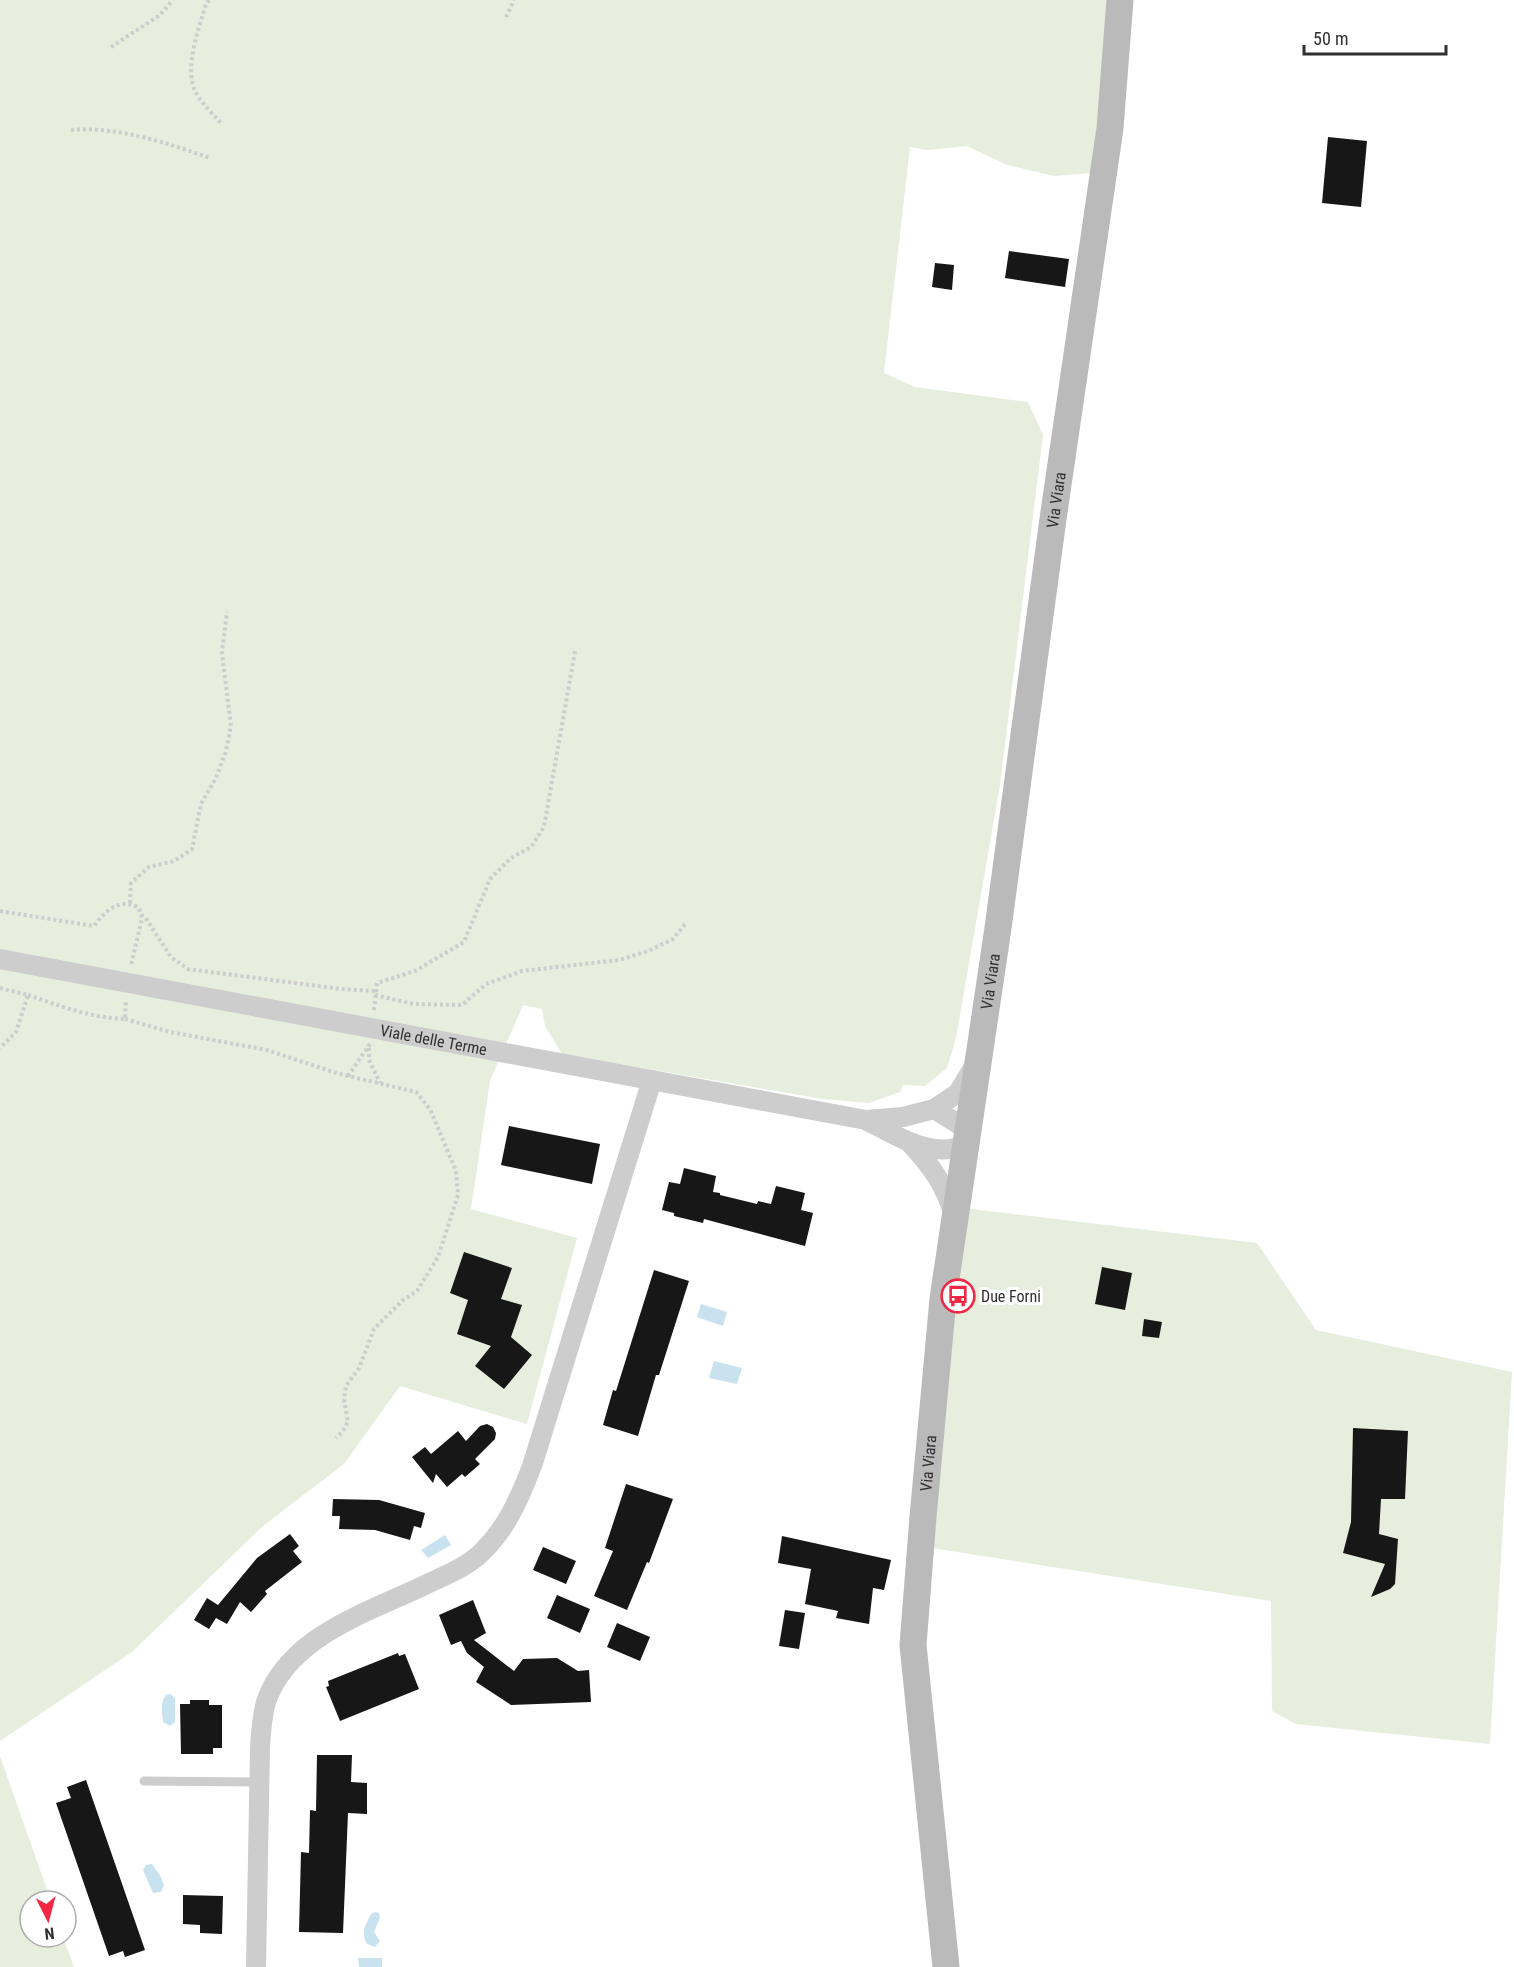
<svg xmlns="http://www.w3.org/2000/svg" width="1514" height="1967" font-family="'Roboto Condensed',sans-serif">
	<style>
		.green { fill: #e7eedd }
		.water { fill: #c8e3ef }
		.building { fill: #171717 }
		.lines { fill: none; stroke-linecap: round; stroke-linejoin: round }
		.path { stroke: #cdcdcd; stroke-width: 4; stroke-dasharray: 3 3; stroke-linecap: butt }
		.lane { stroke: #cdcdcd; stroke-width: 9 }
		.street { stroke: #cdcdcd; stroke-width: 20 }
		.secondary { stroke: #bababa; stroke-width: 27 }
		.labels { text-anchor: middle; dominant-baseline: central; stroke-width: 6; stroke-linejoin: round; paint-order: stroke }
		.street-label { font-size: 16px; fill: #303030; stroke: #fff }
		.poi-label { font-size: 16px; fill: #303030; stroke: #fff; text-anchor: start }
	</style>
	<rect width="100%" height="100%" fill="#fff"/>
	<path class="green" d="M0 0H1109L1092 173 1054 176 1007 165 967 146 927 150 910 147 884 373 915 387 1028 402 1043 435 1000 785 956 1038 947 1068 925 1086 903 1085 900 1092 869 1103 822 1099 562 1054 545 1026 542 1009 523 1005 490 1081 471 1209 577 1238 527 1424 400 1386 344 1464 263 1526 132 1652 0 1741Z
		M963 1208 1257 1243 1316 1330 1512 1372 1490 1744 1296 1724 1272 1711 1271 1601 912 1545Z
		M0 1756 51 1901H30V1937H63L74 1967H0Z"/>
	<path class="water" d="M701 1304 727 1312 723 1326 697 1317Z
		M714 1361 742 1368 737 1384 709 1378Z
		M445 1535 451 1545 428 1558 421 1550Z
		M170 1694 175 1698V1722L170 1726 163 1722C162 1713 160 1702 166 1695Z
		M152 1864 161 1877 164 1886 161 1892 153 1893 143 1870 146 1865Z
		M375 1912 379 1913 380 1918 374 1932 380 1941 375 1947 367 1944C360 1933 366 1924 371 1914Z
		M358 1958H382V1967H359Z"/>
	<path class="building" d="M1328 137 1367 141 1361 207 1322 203Z
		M1009 251 1069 259 1065 287 1005 278Z
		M935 263 954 265 952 290 932 287Z
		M509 1126 600 1144 592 1184 501 1165Z
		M684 1168 716 1176 713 1192 720 1193V1195L757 1204 758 1201 771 1204 776 1186 805 1193 801 1210 813 1213 805 1246 704 1219 703 1223 674 1216V1213L662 1210 669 1182 680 1184Z
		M464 1252 512 1268 501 1299 522 1305 511 1337 532 1355 504 1389 475 1366 491 1346 457 1334 468 1300 450 1293Z
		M1102 1267 1132 1273 1125 1310 1095 1304Z
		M654 1270 689 1281 659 1375H656L638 1436 603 1425 613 1390 616 1391Z
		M1144 1319 1162 1322 1159 1338 1142 1336Z
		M487 1424 493 1427 496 1433 495 1439 475 1459 480 1464 465 1477 462 1474 447 1487 436 1474 433 1483 412 1457 425 1447 431 1454 458 1431 466 1441 480 1426Z
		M1353 1428 1408 1431 1405 1499H1381L1379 1534 1398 1539 1395 1584 1390 1589 1371 1597 1385 1564 1343 1553 1351 1522Z
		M626 1484 673 1499 649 1563 647 1562 627 1610 594 1596 613 1551 605 1548Z
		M333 1499 379 1500 425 1513 421 1528 414 1526 410 1540 375 1530 339 1529 340 1516H332Z
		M290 1534 299 1546 293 1551 302 1562 265 1591 267 1594 251 1612 240 1602 227 1624 216 1618 209 1629 194 1620 207 1598 218 1605 257 1558Z
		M782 1536 891 1560 884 1590 873 1588 869 1624 836 1618 838 1611 805 1604 811 1569 778 1563Z
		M543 1547 576 1561 566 1584 533 1570Z
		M557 1595 590 1609 580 1633 547 1618Z
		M473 1600 486 1633 474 1640 514 1671 523 1659 557 1658 578 1671 589 1670 591 1702 511 1705 476 1682 484 1667 467 1653 461 1641 451 1645 439 1615Z
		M785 1610 805 1613 799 1649 779 1646Z
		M617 1623 650 1637 640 1661 607 1647Z
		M398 1653 399 1656 405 1654 419 1689 340 1721 326 1687 329 1686 328 1681Z
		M190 1700H209V1705H222V1748H213V1754H181L180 1704H190Z
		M317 1755H352L351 1782 367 1783V1814L348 1813 343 1933 299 1932 301 1852 309 1853 310 1810 316 1811Z
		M86 1780 145 1950 125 1957 123 1951 109 1956 56 1803 71 1798 67 1787Z
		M183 1895 223 1896 222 1934 200 1933V1925L183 1924Z"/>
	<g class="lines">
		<path class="path" d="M209 0 206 4C199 28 184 68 195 91 201 103 213 114 222 124
			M506 17 514 0
			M111 47 160 15 173 0
			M71 130C117 126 167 143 210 158
			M130 903 131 883 149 867 174 861 192 849 201 804 216 778 226 751 231 726 222 653 227 612
			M0 911 94 926C106 910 120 897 139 908L142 918 131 966
			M141 915 145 917 171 957 188 969 341 989 376 991
			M0 988 28 995 16 1032 0 1048
			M28 995C60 1006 91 1018 125 1019L126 1000
			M375 995 413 1004 462 1005 486 984 522 971 619 960 648 951 673 939 685 924
			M374 1010 377 983 415 971 464 942 490 879 511 858 531 847 544 827 575 651
			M125 1019 170 1032 267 1050 336 1073 416 1092 430 1109 456 1171 458 1195 438 1257 417 1291 403 1300 374 1329 359 1368 346 1386 344 1400 348 1422 342 1432 336 1438
			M369 1048V1060L380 1083
			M348 1076 370 1044"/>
		<path class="lane" d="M144 1781 260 1782"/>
		<g class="street">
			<path id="s1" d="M0 959 866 1120 903 1117 934 1109 958 1093 973 1068"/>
			<path d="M934 1109 968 1130"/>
			<path d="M866 1120C895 1135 934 1161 966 1144"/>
			<path d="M909 1142C932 1167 944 1183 954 1215"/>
			<path d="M256 1967 260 1747C261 1732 262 1716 266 1702 289 1635 370 1612 427 1584 446 1575 467 1567 482 1552 507 1528 520 1497 532 1466L652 1080"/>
		</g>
		<path class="secondary" id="s2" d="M946 1967 913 1645 923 1517 943 1299 998 928 1053 519 1110 128 1120 0"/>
	</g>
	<defs>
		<g id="bus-ring" transform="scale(1.725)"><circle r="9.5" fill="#fff" stroke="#f22744" stroke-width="1.5"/><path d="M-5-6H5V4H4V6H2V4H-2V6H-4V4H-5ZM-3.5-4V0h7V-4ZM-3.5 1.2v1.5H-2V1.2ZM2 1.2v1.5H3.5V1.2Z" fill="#f22744"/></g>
	</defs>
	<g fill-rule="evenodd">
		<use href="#bus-ring" x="958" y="1296"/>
	</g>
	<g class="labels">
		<g class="street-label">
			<text stroke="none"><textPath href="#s2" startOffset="1478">Via Viara</textPath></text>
			<text stroke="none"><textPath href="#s2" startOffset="992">Via Viara</textPath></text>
			<text stroke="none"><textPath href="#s1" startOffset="441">Viale delle Terme</textPath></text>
			<text stroke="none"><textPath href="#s2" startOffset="506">Via Viara</textPath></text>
		</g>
		<g class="poi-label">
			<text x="981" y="1296">Due Forni</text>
		</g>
	</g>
	<g transform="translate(48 1919) rotate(174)"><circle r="28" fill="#ffffff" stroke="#acacac" stroke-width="1.5"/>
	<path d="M0-4.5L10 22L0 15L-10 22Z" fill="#f22744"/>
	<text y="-9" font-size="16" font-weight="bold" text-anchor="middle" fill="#303030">N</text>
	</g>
	<path d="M1304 45v9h142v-9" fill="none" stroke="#303030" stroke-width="3"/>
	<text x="1313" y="45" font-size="18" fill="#303030" stroke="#ffffff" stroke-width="4.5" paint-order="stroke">50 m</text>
</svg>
